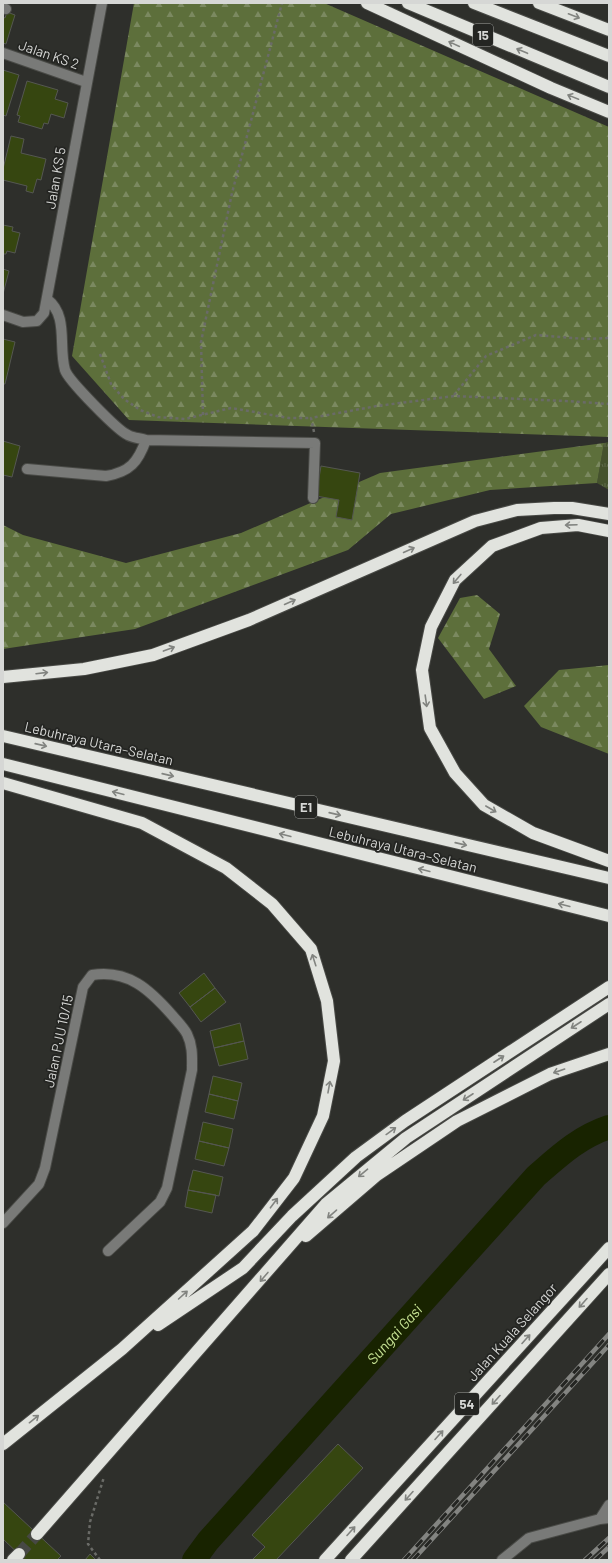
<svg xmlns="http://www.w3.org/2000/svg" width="612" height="1563" font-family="Barlow,sans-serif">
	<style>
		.grass { fill: url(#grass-tufts) }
		.forest { fill: url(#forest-firs) }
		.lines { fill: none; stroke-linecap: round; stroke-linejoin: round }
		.river { stroke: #182300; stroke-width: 24 }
		.building { fill: #364610; stroke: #555752 }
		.highway-tunnel { stroke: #474844; stroke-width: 12; stroke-dasharray: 12 6; stroke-linecap: butt }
		.minor-casing { stroke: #494a46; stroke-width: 12 }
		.highway-casing { stroke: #494a46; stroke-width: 14 }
		.path { stroke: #6a6b67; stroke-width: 2.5; stroke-dasharray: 3 3; stroke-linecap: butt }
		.minor { stroke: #797a78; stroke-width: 10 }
		.highway { stroke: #e1e3de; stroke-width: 12 }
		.rail-casing { stroke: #838481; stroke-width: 4.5 }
		.rail { stroke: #242522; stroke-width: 3; stroke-dasharray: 9; stroke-linecap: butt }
		.oneway { stroke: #828480 }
		.labels { text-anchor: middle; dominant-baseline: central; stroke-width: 3.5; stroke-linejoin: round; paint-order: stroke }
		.shield { fill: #242522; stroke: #a1a29f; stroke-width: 1 }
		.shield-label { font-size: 13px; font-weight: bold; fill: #d6d7d5 }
		.street-label { font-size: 14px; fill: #d6d7d5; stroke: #242522 }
		.water-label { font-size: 15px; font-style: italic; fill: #c8e494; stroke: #242522 }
	</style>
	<defs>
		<pattern id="grass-tufts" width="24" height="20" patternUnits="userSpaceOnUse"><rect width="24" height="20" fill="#45522d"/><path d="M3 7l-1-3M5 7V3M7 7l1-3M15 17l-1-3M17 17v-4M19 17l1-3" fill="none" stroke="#5f6a4b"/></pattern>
		<pattern id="forest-firs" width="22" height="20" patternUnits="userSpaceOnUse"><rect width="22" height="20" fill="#5d6f3b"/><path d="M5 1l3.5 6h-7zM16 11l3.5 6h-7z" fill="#7b8960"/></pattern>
	</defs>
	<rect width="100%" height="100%" fill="#2e2f2b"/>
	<path class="grass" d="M609 442V490L597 483 604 443Z"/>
	<path class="forest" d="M134 3H324L609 127V437L129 420 72 356Z
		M604 443 597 483 490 490 391 514 348 550 135 629 3 649V525L23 535 126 563 241 533 380 473Z
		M477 595 500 614 489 649 516 686 484 699 438 638 460 598Z
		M609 665V754L541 727 524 706 559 670Z"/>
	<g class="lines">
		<path class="river" id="s1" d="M194 1560 208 1541 536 1176C559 1156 579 1137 609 1127"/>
	</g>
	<path class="building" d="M7 12 15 15 6 44 3 43V17L5 18Z
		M3 70 19 75 6 116 3 115Z
		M27 81 58 90 55 99 68 103 64 118 51 114 48 124 44 123 42 129 18 122 20 116 17 115Z
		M11 136 24 139 21 153 46 159 41 180 37 179 33 193 26 191 27 186 3 180V169Z
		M3 225 13 227 12 231 20 233 15 253 7 251 6 254H3Z
		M3 269 9 271 3 294Z
		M3 339 15 342 5 384H3Z
		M3 441 20 446 12 477 3 475Z
		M321 466 360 473 352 520 336 517 339 500 316 496Z
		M204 973 215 988 190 1007 179 993Z
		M215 988 226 1002 201 1022 190 1007Z
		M240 1023 244 1041 214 1048 210 1031Z
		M244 1041 248 1059 219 1066 214 1048Z
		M213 1076 242 1083 238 1101 209 1094Z
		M209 1094 238 1101 234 1119 205 1112Z
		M203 1122 233 1129 229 1148 199 1141Z
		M199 1141 229 1148 224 1166 195 1159Z
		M193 1170 223 1177 219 1196 188 1190Z
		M188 1190 216 1195 212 1213 185 1207Z
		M338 1444 363 1468 276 1560H252L265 1547 252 1535Z
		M3 1502 61 1556 57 1560H25L3 1539Z
		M90 1554 96 1560H85Z"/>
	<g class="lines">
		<path class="highway-tunnel" d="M19 1554 37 1534"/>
		<g class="minor-casing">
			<path id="minor" d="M3 8 6 9
				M3 53 86 82
				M47 299C69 316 58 346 65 370 68 380 118 431 128 435 133 438 140 438 146 440L315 443 313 498
				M3 315 23 322 37 321 44 313 102 3
				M27 469 106 476C130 472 138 462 146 440
				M3 1223 39 1184 45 1168 83 987 92 975C128 969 150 990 172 1015 177 1021 184 1028 187 1034 193 1046 192 1058 192 1070L167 1188 160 1202 108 1251
				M600 1519 609 1505
				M502 1560 529 1538 600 1519 609 1518"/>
		</g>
		<g class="highway-casing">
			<path id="highway" d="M367 3 551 88 609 112
				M408 3 609 87
				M474 3 609 56
				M539 3 609 30
				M609 531 578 525 541 528 492 546 455 580 431 627 422 670 430 728 455 773 484 805 533 833 609 861
				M3 677 84 669 153 655 249 620 475 521 517 510 554 508H572L609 514
				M3 736 609 878
				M3 764 609 916
				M3 783 142 823 226 868 272 904 311 949 327 1001 334 1061 323 1116 294 1178 253 1231 122 1349 3 1444
				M306 1236 377 1175 457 1121 550 1074 609 1054
				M158 1325 243 1268 292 1216 356 1157 405 1121 609 987
				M37 1534 326 1204 406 1138 609 1004
				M13 1560 19 1554
				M325 1560 609 1248
				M351 1560 609 1274"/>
		</g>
		<path class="path" d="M100 354 111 384 124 399 140 410 158 417 185 419 231 408 289 418H311
			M454 395 486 356 536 335 586 339 609 338
			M203 415 201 342 232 193 282 3
			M314 432 311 418 377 406 454 396 566 401 609 404
			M100 1560 88 1544 90 1522 104 1477"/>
		<use href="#minor" class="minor"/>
		<use href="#highway" class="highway"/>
		<g class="rail-casing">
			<path id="rail" d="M404 1560 609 1334
				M413 1560 609 1345
				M585 1560 609 1538
				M595 1560 609 1547"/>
		</g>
		<use href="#rail" class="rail"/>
	</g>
	<defs><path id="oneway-shaft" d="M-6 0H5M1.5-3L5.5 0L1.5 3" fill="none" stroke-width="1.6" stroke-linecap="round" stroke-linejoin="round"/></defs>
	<g class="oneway">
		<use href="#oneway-shaft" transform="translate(574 16) rotate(21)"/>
		<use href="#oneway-shaft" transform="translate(454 44) rotate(-155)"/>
		<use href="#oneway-shaft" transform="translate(522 51) rotate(-157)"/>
		<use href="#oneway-shaft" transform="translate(573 97) rotate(-158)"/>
		<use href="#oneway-shaft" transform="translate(571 525) rotate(178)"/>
		<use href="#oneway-shaft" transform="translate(409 550) rotate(-24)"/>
		<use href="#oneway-shaft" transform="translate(457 579) rotate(130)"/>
		<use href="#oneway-shaft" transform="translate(290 602) rotate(-24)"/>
		<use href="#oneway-shaft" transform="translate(169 649) rotate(-20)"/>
		<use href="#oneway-shaft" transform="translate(42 673) rotate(-7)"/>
		<use href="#oneway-shaft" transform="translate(426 701) rotate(82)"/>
		<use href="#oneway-shaft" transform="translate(41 745) rotate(13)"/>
		<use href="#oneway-shaft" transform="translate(168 775) rotate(13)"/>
		<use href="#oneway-shaft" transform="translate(118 793) rotate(-166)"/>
		<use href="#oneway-shaft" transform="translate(491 809) rotate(30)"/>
		<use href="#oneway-shaft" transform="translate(335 814) rotate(13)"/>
		<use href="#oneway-shaft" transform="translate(285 835) rotate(-166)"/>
		<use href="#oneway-shaft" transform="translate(461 844) rotate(13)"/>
		<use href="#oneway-shaft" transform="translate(424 870) rotate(-166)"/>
		<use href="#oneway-shaft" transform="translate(564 905) rotate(-166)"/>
		<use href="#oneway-shaft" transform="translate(314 960) rotate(-108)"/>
		<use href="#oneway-shaft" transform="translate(576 1025) rotate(147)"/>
		<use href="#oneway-shaft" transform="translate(499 1059) rotate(-33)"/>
		<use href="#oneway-shaft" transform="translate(559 1071) rotate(161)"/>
		<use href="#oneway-shaft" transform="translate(329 1087) rotate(-80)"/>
		<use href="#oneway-shaft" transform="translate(468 1097) rotate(147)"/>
		<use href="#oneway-shaft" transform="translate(391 1131) rotate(-36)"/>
		<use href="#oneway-shaft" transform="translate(363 1173) rotate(140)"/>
		<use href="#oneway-shaft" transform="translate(274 1203) rotate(-53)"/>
		<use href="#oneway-shaft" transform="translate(332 1214) rotate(139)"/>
		<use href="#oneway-shaft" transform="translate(264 1277) rotate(131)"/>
		<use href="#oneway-shaft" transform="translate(183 1295) rotate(-42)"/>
		<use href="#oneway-shaft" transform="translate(583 1303) rotate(132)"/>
		<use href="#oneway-shaft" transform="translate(526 1339) rotate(-48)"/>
		<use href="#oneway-shaft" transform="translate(496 1400) rotate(132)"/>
		<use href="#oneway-shaft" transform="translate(34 1419) rotate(-39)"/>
		<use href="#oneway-shaft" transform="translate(439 1435) rotate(-48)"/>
		<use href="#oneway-shaft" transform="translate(409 1496) rotate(132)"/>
		<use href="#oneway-shaft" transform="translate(351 1531) rotate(-48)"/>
	</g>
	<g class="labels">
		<g class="shield">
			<rect x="473" y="24" width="20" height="22" rx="3"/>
			<rect x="295" y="796" width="22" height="22" rx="3"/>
			<rect x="455" y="1393" width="24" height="22" rx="3"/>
		</g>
		<g class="shield-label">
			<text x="483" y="35">15</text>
			<text x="306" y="807">E1</text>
			<text x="467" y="1404">54</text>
		</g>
		<g class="street-label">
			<text transform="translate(49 54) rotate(19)">Jalan KS 2</text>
			<text transform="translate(55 178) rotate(-80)">Jalan KS 5</text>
			<text transform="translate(99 743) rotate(13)">Lebuhraya Utara–Selatan</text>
			<text transform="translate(403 849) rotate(14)">Lebuhraya Utara–Selatan</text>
			<text transform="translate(58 1041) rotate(-78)">Jalan PJU 10/15</text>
			<text transform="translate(512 1332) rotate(-48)">Jalan Kuala Selangor</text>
		</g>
		<g class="water-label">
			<text stroke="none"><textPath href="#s1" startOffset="302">Sungai Gasi</textPath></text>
		</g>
	</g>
	<rect width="612" height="1563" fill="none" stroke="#d6d7d5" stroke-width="8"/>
</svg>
